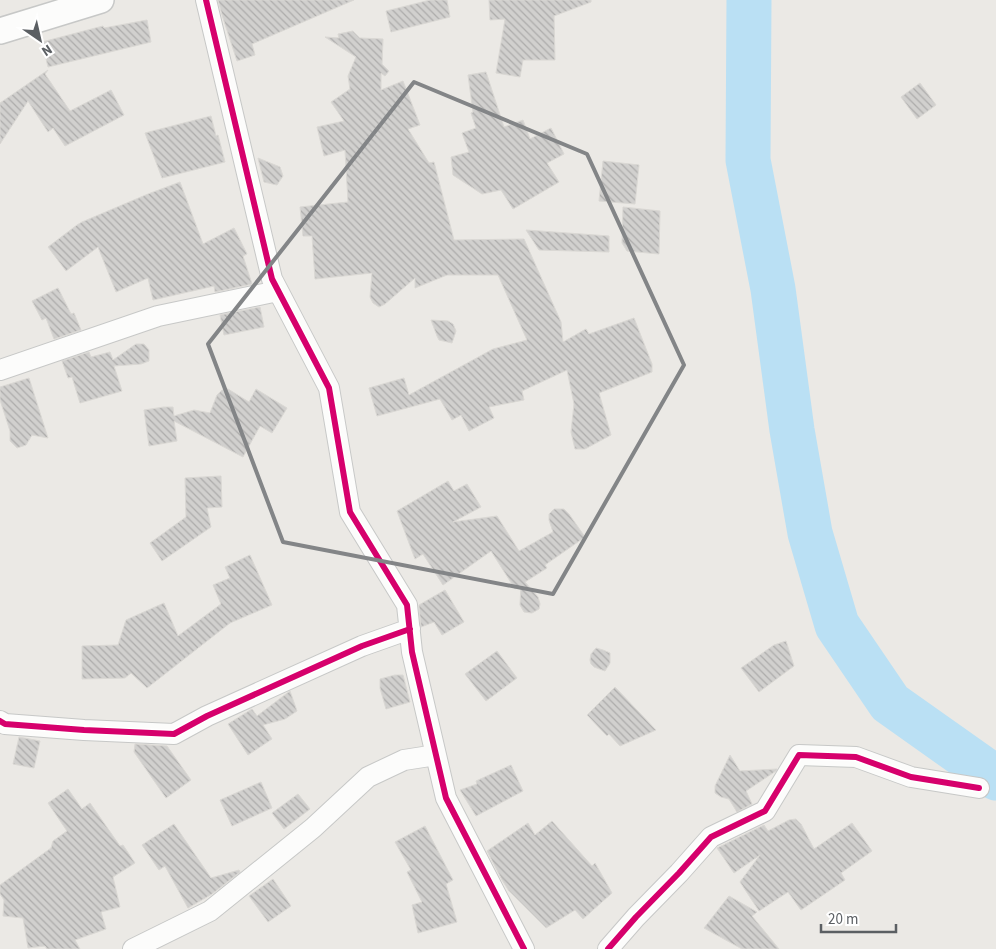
<svg xmlns="http://www.w3.org/2000/svg" width="996" height="949" font-family="'Source Sans 3',sans-serif">
	<style>
		.lines { fill: none; stroke-linecap: round; stroke-linejoin: round }
		.river { stroke: #bae0f4; stroke-width: 45 }
		.building { fill: url(#building-back-hatch); stroke: #dad8d4 }
		.minor-casing { stroke: #c7c8c7; stroke-width: 22 }
		.tertiary-casing { stroke: #c7c8c7; stroke-width: 28 }
		.minor { stroke: #fcfcfb; stroke-width: 20 }
		.tertiary { stroke: #fcfcfb; stroke-width: 25 }
		.cycleway-casing { stroke: #fff; stroke-width: 9 }
		.cycleway { stroke: #d6006c; stroke-width: 6 }
		.marked { fill: none; stroke: #838587; stroke-width: 4; stroke-linejoin: round }
	</style>
	<defs>
		<pattern id="building-back-hatch" width="6" height="6" patternUnits="userSpaceOnUse" patternTransform="scale(1.25)"><rect width="6" height="6" fill="#d1d0ce"/><path d="M-1 5l2 2M0 0l6 6M5-1l2 2" fill="none" stroke="#adacab"/></pattern>
	</defs>
	<rect width="100%" height="100%" fill="#ebe9e5"/>
	<g class="lines">
		<path class="river" d="M749 0 748 160 773 289 792 430 810 533 837 625 890 703 996 778"/>
	</g>
	<path class="building" d="M218 0H354L252 44 255 55 237 61 222 15Z
		M430 0H447L450 17 391 32 386 11Z
		M489 0H591V2L554 16 555 60H523L520 77 496 73 505 19 490 20Z
		M147 20 151 42 48 67 42 42 103 26 104 28Z
		M353 31 360 38 383 39 382 64 389 71 385 76 381 73V90L403 81 420 125 408 129 429 163 434 162 454 240 524 239 561 322 563 342 586 329 589 334 634 318 652 364V372L599 393 611 435 585 449H575L571 432 574 404 567 370 522 391 524 400 489 407 494 418 469 431 461 415 452 420 440 399 377 416 369 388 404 378 409 395 493 349 527 340 498 275H447L415 288V278L385 304 379 307 373 303 370 297 372 273 315 279 312 236H303L300 207 348 202 345 150 324 156 317 127 344 121 331 102 350 89 348 76 356 57 325 37 339 38 338 34Z
		M48 70 45 74 70 111 111 90 124 115 65 146 53 128 48 132 28 101 0 144V103Z
		M486 72 504 127 523 120 530 139 551 128 564 154 547 163 559 182 513 209 501 190 482 194 453 175 451 157 469 152 462 133 476 128 471 113 473 112 468 75Z
		M920 83 936 105 917 119 901 97Z
		M211 116 216 136 218 135 225 162 162 178 145 133Z
		M258 158 280 167 283 176 277 185 264 182Z
		M603 161 639 165 635 204 599 201Z
		M180 182 203 244 234 228 247 254 243 256 252 284 215 292 214 286 153 300 148 278 116 292 98 247 66 271 48 247 77 225 82 222 148 194Z
		M623 207 660 211 659 254 627 251 622 243Z
		M526 230 609 236V252L539 250Z
		M58 288 71 314 74 313 81 330 54 339 46 318 42 320 32 301Z
		M260 307 264 327 224 335 220 315Z
		M431 320 448 321 453 324 456 331 452 343 439 340 437 336Z
		M136 344H144L149 350V361L141 364 114 366 122 391 80 403 72 377 68 378 62 361 89 352 91 357 110 352 113 360Z
		M29 378 48 438 32 435 26 445 17 448 10 441V431L0 400V387Z
		M228 389 249 402 256 389 287 408 272 433 260 426 243 457 174 421 177 441 149 446 144 410 164 407H173L174 416 194 410 210 413 217 395 222 390Z
		M221 476 222 507 207 508 211 527 162 561 150 543 186 517 185 478Z
		M448 481 454 491 467 484 481 507 453 522 497 516 519 551 553 532 549 520V514L554 509H564L569 514 585 537 545 565 547 568 525 582 538 597 540 604 539 609 532 613 524 612 520 605 521 585 515 589 491 551 443 585 423 554 415 559 397 511Z
		M250 555 272 605 230 623 147 688 131 673 125 678 82 679V646L118 645 126 620 164 603 178 636 221 604 213 585 230 578 225 567Z
		M445 590 464 622 442 635 434 622 421 627 419 607V605Z
		M786 641 794 666 759 692 741 668 774 645Z
		M596 648 603 650 610 653V663L605 671 594 667 591 664 590 660 591 654Z
		M497 651 517 678 486 701 465 674Z
		M395 675H403L410 702 386 709 380 688V679Z
		M615 687 656 730 620 746 609 734 607 736 587 715Z
		M290 691 297 711 285 719 263 725 272 739 248 755 228 724 252 709 257 716Z
		M19 737 40 741 34 768 13 764Z
		M135 744 167 746 191 780 166 798 134 752Z
		M730 755 740 771 777 769 776 771 746 791 752 804 737 812 729 799 721 797 715 793V786Z
		M511 765 523 791 476 816 460 790 477 784 476 781Z
		M261 782 272 808 232 826 220 800Z
		M68 789 82 809 90 803 120 846 123 845 135 863 113 877 120 907 101 912 106 929 75 940 80 949H47L45 946 28 948 23 918 3 916 4 900 0 894V885L51 848 53 841 67 831 48 803Z
		M298 794 310 809 284 829 272 813Z
		M796 819 801 824 814 849 852 823 872 851 841 873 845 880 801 910 788 892 759 911 740 882 760 855 734 873 717 848 764 825 768 831 789 820Z
		M552 821 592 866 595 863 612 893 583 919 575 910 546 928 509 891 502 880 487 851 528 823 535 835Z
		M174 824 211 878 239 870 240 872 212 894 188 908 165 866 159 870 142 845Z
		M425 826 453 880 446 884 457 922 418 933 412 905 422 902 407 872 411 870 395 842Z
		M273 879 291 906 268 922 249 896Z
		M729 896 757 912 752 916 779 949H742L704 928Z"/>
	<g class="lines">
		<g class="minor-casing">
			<path id="minor" d="M206 0 272 279 329 388 350 512 407 605 412 652 446 798 524 949
				M0 370 158 316 278 291
				M0 721 5 724 84 730 174 734 207 716 362 646 410 629
				M133 949 210 911 313 828 368 777 404 760 436 755
				M608 949 636 917 679 873 711 837 765 811 799 755 856 757 911 777 979 788"/>
		</g>
		<g class="tertiary-casing">
			<path id="tertiary" d="M0 31 101 0"/>
		</g>
		<use href="#minor" class="minor"/>
		<use href="#tertiary" class="tertiary"/>
		<g class="cycleway-casing">
			<path id="cycleway" d="M206 0 272 279 329 388 350 512 407 605 412 652 446 798 524 949
				M0 721 5 724 84 730 174 734 207 716 362 646 410 629
				M608 949 636 917 679 873 711 837 765 811 799 755 856 757 911 777 979 788"/>
		</g>
		<use href="#cycleway" class="cycleway"/>
	</g>
	<path class="marked" d="M414 82 587 154 684 365 553 594 283 542 208 344Z"/>
	<g transform="translate(40 40) rotate(146)" stroke="#ffffff" stroke-width="4" paint-order="stroke">
	<path d="M0-4L9 19L0 12L-9 19Z" fill="#5b5f63"/>
	<text y="-8" font-size="14" font-weight="bold" text-anchor="middle" fill="#5b5f63">N</text>
	</g>
	<path d="M821 924v8h75v-8" fill="none" stroke="#5b5f63" stroke-width="2.5"/>
	<text x="828" y="924" font-size="15" fill="#5b5f63" stroke="#ffffff" stroke-width="4" paint-order="stroke">20 m</text>
</svg>
